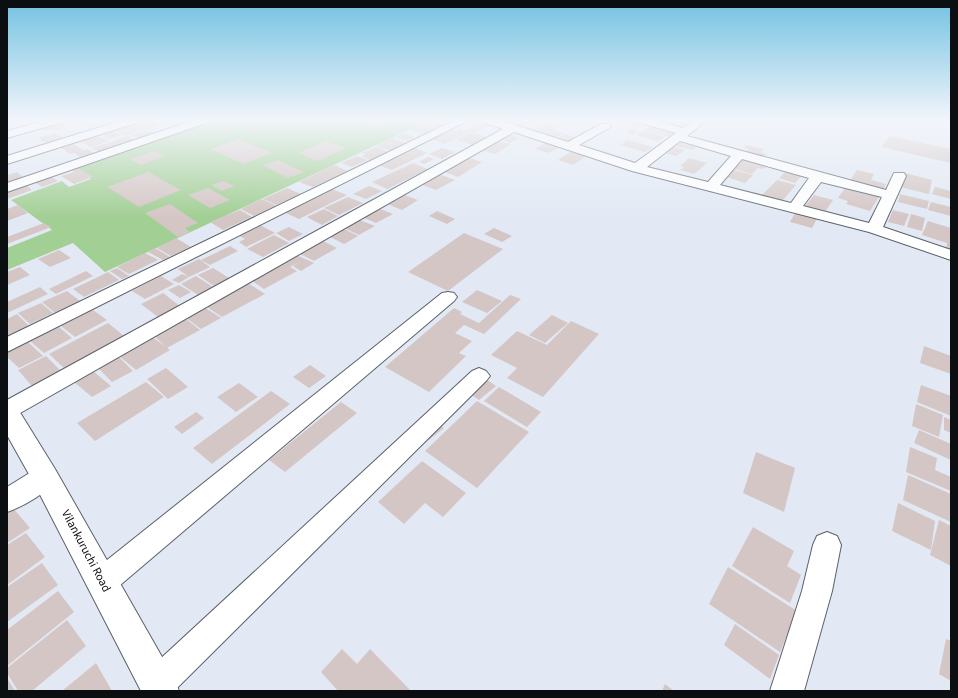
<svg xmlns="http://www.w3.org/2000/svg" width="958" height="698" font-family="'Source Sans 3',sans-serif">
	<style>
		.green { fill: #a2cf94 }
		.building { fill: #d4c6c4 }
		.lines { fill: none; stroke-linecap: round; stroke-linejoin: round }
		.street-casing { stroke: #5b616a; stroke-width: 2 }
		.secondary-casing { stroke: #5b616a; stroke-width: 2 }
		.street { fill: #fff; fill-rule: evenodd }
		.secondary { fill: #fff; fill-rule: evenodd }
		.labels { text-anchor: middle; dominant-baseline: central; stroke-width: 3; stroke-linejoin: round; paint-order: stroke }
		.near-street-label { font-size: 12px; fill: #0c0f12; stroke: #fff }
	</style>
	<rect width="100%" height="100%" fill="#e2e9f4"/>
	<path class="green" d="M212 120H430L105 272 73 243 7 270V248L52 230 11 200 62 181 69 187 91 179 76 168Z"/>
	<path class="building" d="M7 120H25V121L7 125Z
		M66 120H85L69 125 61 121Z
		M145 120H151L161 124 126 136 114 130Z
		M368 120H382L388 122 376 127 363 122Z
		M431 120 447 123 423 134 409 130Z
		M470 120 492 125 474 133 486 137 472 145 456 140 471 132H469L445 144 431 139 452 130 455 131 460 129 465 131 474 126 464 123Z
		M500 120H536L521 127Z
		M622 120H624L641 124 637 127 619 122Z
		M60 121 67 125 64 126 68 128 56 131 53 129 46 131 38 128Z
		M546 123 559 127 553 130 564 133 554 139 530 131Z
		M651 125 676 132 669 137 644 130Z
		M631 128 640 131 633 135 625 132Z
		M146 130 156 134 141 139 131 135Z
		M643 130 665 137 658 141 636 135Z
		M113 131 121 135 108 139 101 135Z
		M55 133 66 139 49 144 38 138Z
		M404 133 415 137 407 141 395 137Z
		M509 134 520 138 510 143 500 139Z
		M565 134 575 137 566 142 556 139Z
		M98 136 109 141 91 147 80 141Z
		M127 136 137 141 126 144 116 140Z
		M889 136 951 149V163L882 147Z
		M392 138 406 143 391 151 376 146Z
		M239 139 272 153 243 164 211 149Z
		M117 140 125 145 100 153 92 148Z
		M495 140 511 144 495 154 479 149Z
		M628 140 653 147 645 152 620 145Z
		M326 141 346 148 318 161 298 153Z
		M677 142 687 145 696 147 693 150 672 145Z
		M545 143 559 147 549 153 535 149Z
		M73 144 83 150 70 154 60 147Z
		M746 145 763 149 761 152 766 154 763 158 745 154 749 149 744 148Z
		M671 146 685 150 676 156 662 152Z
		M376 147 389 152 370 160 362 156 366 154 362 153Z
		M415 148 427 153 392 170 378 165 406 152 413 155 407 152Z
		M442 148 455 152 442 159 429 154Z
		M87 149 94 153 81 158 74 153Z
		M573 150 588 155 573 165 558 160Z
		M154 151 165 156 141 165 130 159Z
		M357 156 368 160 352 167 341 163Z
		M428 157 434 159 424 164 419 162Z
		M466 157 482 162 458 177 442 171Z
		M689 158 707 163 694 174 680 170 684 167 680 166Z
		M743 158 768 164 763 169 758 168 752 174 731 168Z
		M278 160 304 172 288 178 263 165Z
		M413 163 428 169 387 189 372 182Z
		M334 165 348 171 313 187 299 182Z
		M76 167 93 177 74 184 61 176 74 172 70 169Z
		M731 169 753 175 745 183 724 176Z
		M788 169 803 174 795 183 779 178Z
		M857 170 874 174 871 180 886 184 883 191 849 182Z
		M17 172 25 179 7 184V175Z
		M148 172 181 190 139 207 107 187Z
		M905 173 932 180 929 194 900 187Z
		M439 174 455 180 436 190 420 184Z
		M49 176 58 181 42 187 33 181Z
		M777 180 796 185 782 201 762 195Z
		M224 181 234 186 222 191 211 185Z
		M26 185 32 190 7 199V191Z
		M369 186 382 191 366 199 353 194Z
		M935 187 951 191V199L932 194Z
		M208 188 230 200 210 208 188 195Z
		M287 188 301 194 276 205 263 199Z
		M845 188 879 197 870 211 846 204 848 201 838 198Z
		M332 189 347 195 299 219 284 212Z
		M402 194 418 200 402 210 385 203Z
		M900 194 929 201 927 209 898 202Z
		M814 195 833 200 823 215 803 209Z
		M348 197 363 203 339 215 324 208Z
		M262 199 276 206 254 216 241 209Z
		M931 202 951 207V216L928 210Z
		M170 204 198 223 185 228 190 232 178 237 145 213Z
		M18 205 28 213 7 221V209Z
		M378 208 393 214 376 223 362 217Z
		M324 209 338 216 322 225 307 217Z
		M240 210 252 217 223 230 210 222Z
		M893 210 909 214 904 226 888 222Z
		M437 211 455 219 447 224 429 216Z
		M795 213 817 219 812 228 790 222Z
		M911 214 925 218 922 231 907 227Z
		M357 219 375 226 359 235 342 227Z
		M928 221 951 228V251L946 249 947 243 922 235Z
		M44 223 51 227 7 244V237Z
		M260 225 275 233 246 247 239 242 245 239 238 235Z
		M289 227 303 234 289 241 276 233Z
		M342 228 358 236 344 244 328 236Z
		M494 228 512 236 502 242 484 234Z
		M464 233 503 249 448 291 408 272Z
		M274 235 289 243 263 257 247 249Z
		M176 238 191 247 171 256 157 248Z
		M321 240 337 248 314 261 298 253Z
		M230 246 238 251 210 265 201 260Z
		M155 248 170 257 163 260 148 252Z
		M59 250 71 258 50 267 38 259Z
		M145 253 158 260 129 274 117 267Z
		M294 254 314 263 301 271 293 266 301 261 290 267 297 271 264 289 248 278Z
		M199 259 210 267 189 277 178 269Z
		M20 267 30 275 7 285V272Z
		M117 268 129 276 122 279 110 271Z
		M213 268 229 278 214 286 198 275Z
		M86 271 93 276 56 294 49 289Z
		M108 272 119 280 84 297 73 289Z
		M182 274 189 277 179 283 172 280Z
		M161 276 174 284 145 299 132 291Z
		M196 276 213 287 198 295 181 284Z
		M246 282 265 294 222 317 204 305Z
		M179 285 191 292 180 298 168 290Z
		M40 287 48 294 7 313V302Z
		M477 290 502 301 487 313 462 302Z
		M67 291 80 301 55 313 42 302Z
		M163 293 180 306 158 317 141 304Z
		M510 295 521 299 484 334 464 325 455 333 472 341 459 353 466 356 429 392 385 367 454 308 462 312 460 314 479 323Z
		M41 303 53 313 30 324 18 313Z
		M204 307 221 318 201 329 185 317Z
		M93 310 107 320 75 337 61 326Z
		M17 314 29 326 7 336V319Z
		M552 315 568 323 545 343 529 335Z
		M186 319 200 330 167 348 154 336Z
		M571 321 599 334 543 397 507 378 517 368 491 355 517 331 547 345Z
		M108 323 124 336 64 368 49 354Z
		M59 327 72 338 44 353 30 341Z
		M151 336 170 350 136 370 118 355Z
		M28 342 43 356 19 368 7 357V352Z
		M924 346 951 356V374L920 363Z
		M46 356 61 371 32 386 18 370Z
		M118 356 133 371 112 382 97 367Z
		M310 365 326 376 309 388 293 377Z
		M166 368 188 387 168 399 147 379Z
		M93 371 111 386 92 397 74 382Z
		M486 379 496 386 479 400 469 393Z
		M146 382 164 397 95 441 77 423Z
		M239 383 258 397 236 412 217 397Z
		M921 385 951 396V416L917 402Z
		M499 387 541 412 527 427 484 401Z
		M271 391 290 404 212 464 193 448Z
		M477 401 529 432 477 488 425 451Z
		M341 402 357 413 285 472 269 460Z
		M916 404 943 415 939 437 912 426Z
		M196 412 204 418 182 434 174 427Z
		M944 417 951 420V433L944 430Z
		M437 422 444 428 429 440 422 435Z
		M919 430 951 444V460L914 443Z
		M910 447 937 458 935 470 951 477V491L906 472Z
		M756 452 795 468 784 512 743 493Z
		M422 461 466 493 443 517 425 503 404 524 378 502Z
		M908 475 951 494V522L903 500Z
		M898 503 935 521 931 550 892 531Z
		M13 508 30 528 7 543V512Z
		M939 520 951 526V566L930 555Z
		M753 527 794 551 787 566 801 575 790 603 732 566Z
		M26 533 45 557 7 585V545Z
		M42 563 58 585 7 622V587Z
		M728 567 797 611 780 652 709 604Z
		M58 591 74 612 7 666V630Z
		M67 620 86 646 32 691H18L7 673V668Z
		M735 624 779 655 770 679 724 645Z
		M946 639 951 641V681L939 674Z
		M342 649 357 664 370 649 411 691H338L321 672Z
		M96 663 112 691H62Z
		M7 678 15 691H7Z
		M665 684 674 691H662Z"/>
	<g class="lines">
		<g class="street-casing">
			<path id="street" d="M47 120H64L63 122 7 138V131Z
				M123 120H140L139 122 7 164V156Z
				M194 120H210L209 122 7 192V183Z
				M455 120H469L7 352V337Z
				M482 120H499L568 142 601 124H609L611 126 609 128 579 145 635 163 676 133 637 122 636 120H654L683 128 695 120H707L687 136 886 190 894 173H904L906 176 883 227 951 250V260L869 232 632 171 514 132 15 416 7 419V400L503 129 483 122ZM680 141 731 156 708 182 647 167ZM742 159 809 178 791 203 720 185ZM821 182 882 197 869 223 803 206Z
				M448 292 454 293 457 297 454 301 112 592 102 596 92 592 87 582 92 572 442 293Z
				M479 368 486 371 490 376 486 381 174 691H144L141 684 146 672 472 371Z
				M45 466 54 469 58 477C51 491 22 507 7 512V487L36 469Z
				M827 532 837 536 841 545 832 591 804 691H770L802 591 813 545 817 536Z"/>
		</g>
		<g class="secondary-casing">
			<path id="secondary" d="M7 403 16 406 55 469 174 678 179 691H141L35 485 7 435Z"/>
		</g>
		<use href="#street" class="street"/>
		<use href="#secondary" class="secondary"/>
	</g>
	<linearGradient id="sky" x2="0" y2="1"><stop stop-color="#73c2e2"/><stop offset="0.55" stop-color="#f2f5fa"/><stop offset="1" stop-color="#f2f5fa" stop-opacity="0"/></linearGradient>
	<rect width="958" height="218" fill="url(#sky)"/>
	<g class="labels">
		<g class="near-street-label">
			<text transform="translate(86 551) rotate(62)">Vilankuruchi Road</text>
		</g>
	</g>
	<rect width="958" height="698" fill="none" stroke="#0c0f12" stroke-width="16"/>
</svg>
